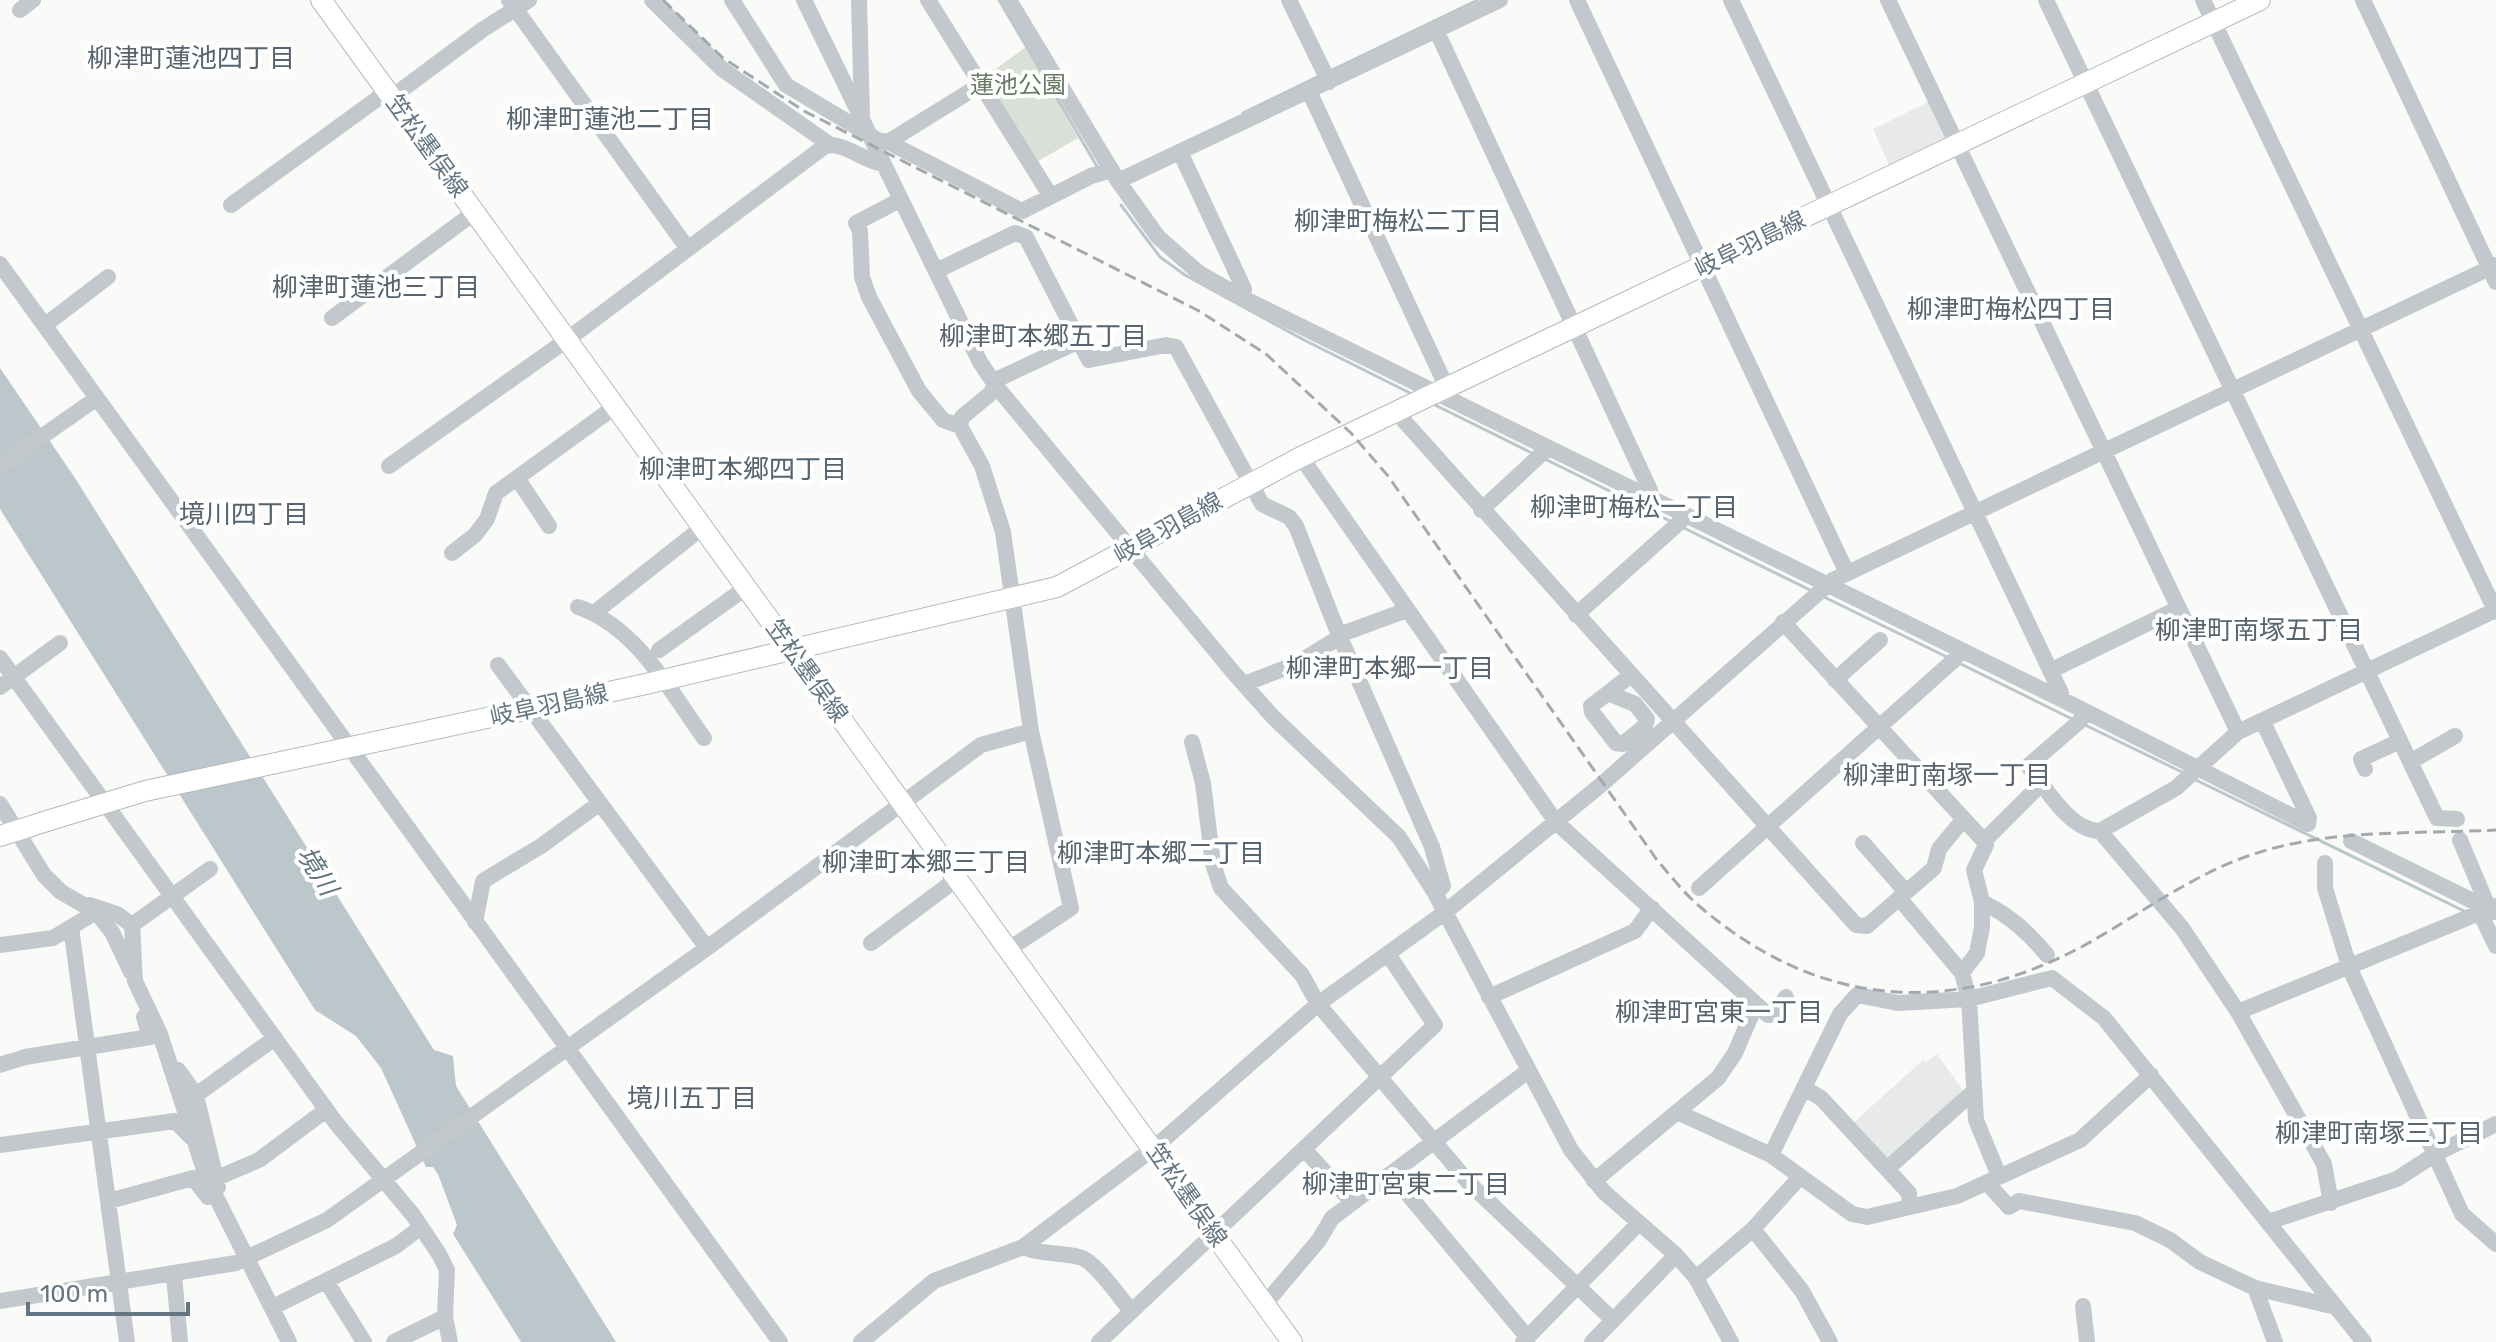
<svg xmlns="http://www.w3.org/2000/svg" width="2496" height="1342" font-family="Rubik,'Noto Sans JP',sans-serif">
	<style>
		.built { fill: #e8e9e9 }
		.green { fill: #dadfd7 }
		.water { fill: #bbc7cb }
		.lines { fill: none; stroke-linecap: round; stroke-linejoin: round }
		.stream { stroke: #bbc7cb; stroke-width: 3 }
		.major-casing { stroke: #b5babe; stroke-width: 22 }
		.minor { stroke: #c3c8cc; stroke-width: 16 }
		.major { stroke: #fff; stroke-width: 20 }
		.rail { stroke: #a2aab0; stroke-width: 3; stroke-dasharray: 12 6; stroke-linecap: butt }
		.major-bridge-casing { stroke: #b5babe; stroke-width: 22; stroke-linecap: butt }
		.major-bridge { stroke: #fff; stroke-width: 20 }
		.labels { text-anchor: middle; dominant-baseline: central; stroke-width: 8; stroke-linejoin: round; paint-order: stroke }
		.park-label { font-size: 24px; fill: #687a64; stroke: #fff }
		.street-label { font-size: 24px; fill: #657683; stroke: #fff }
		.neighbourhood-label { font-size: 26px; fill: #57646e; stroke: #fff }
		.water-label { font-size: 26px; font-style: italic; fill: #60757c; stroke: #fff }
	</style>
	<rect width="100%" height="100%" fill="#fafaf8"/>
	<path class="built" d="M1932 100 1946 139 1889 165 1873 129Z
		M1937 1054 1963 1090 1886 1164 1851 1125 1923 1060 1926 1063Z"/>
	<path class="green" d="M1026 47 1078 138 1035 163 983 78Z"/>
	<path class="water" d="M0 368 75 478 434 1050 453 1056 456 1086 616 1342H521L453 1234 457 1225 438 1174 433 1167H426L381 1068 356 1036 315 1010 0 509Z"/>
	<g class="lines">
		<path class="stream" d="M999 0 1098 168
			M1330 71 1478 0
			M1243 113 1319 76
			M1121 205 1160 257 1185 275 1304 340 1412 394
			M1433 404 1534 454
			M1545 459 1670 521
			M1684 528 1810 590
			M1824 597 1947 657
			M1961 664 2072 719
			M2083 724 2184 773
			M2194 779 2464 911"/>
		<g class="major-casing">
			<path id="major" d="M321 0 1292 1342
				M646 684 1057 587 1301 457 2260 0
				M0 836 50 820"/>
		</g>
		<path class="minor" d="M509 0 688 249
			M652 0 722 69 829 144
			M732 0 786 85 878 140 888 142 1022 211 1091 176 1112 170
			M804 0 980 362 996 386 1233 672 1273 717 1399 837 1435 893 1571 1150 1604 1192 1676 1255 1696 1278 1731 1342
			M859 0 862 115
			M928 0 1050 195
			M1009 0 1118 181 1158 237 1199 273 1243 298 2061 699 2308 824
			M1289 0 1329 82
			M1577 0 1847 573
			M1731 0 2061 693V699
			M1888 0 2238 732
			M2046 0 2437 818 2457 819
			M2203 0 2496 612
			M2363 0 2496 282
			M20 10 33 0
			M1437 32 1650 490V499
			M1309 91 1447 388
			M392 97 482 30 529 0
			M888 142 980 85
			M1181 154 1244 289 1243 298
			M1118 181 1500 0
			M900 200 856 223 860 231 862 277 869 297 919 391 943 420 960 426
			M231 205 388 91
			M0 264 780 1342
			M936 271 1015 233 1026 237 1089 360 1166 345 1176 347 1262 504 1289 517 1296 526 1339 635 1432 847 1443 886 1435 893
			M332 318 475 212
			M45 325 108 277
			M1396 412 1856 925 1867 926 1934 868 1939 849 1962 821
			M1301 457 1556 822 1768 1015 1775 1014 1786 997
			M0 466 97 398
			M389 466 568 339 825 146C844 141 864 162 884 164
			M517 478 549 526
			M1481 510 1548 448
			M452 553 475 535 487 519 496 493 616 406
			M578 607C637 627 670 691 704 738
			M594 613 703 527
			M1576 615 1680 522 1683 515
			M1783 622 1984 841
			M1339 635 1407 610
			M659 650 747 587
			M0 658 336 1123 413 1215 439 1254 447 1270 445 1317 450 1342
			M498 665 707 948
			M2050 671 2179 608
			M1835 680 1880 640
			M1244 684 1296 664 1340 637
			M0 687 60 643
			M1608 693 1591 706 1592 712 1616 743 1623 744 1645 726 1647 719 1635 704 1608 693 1630 676
			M2085 712 2080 721 2028 766C2046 788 2070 831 2100 831L2176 788 2238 732 2496 610
			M2263 722 2309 818 2308 824
			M1192 742 1203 783 1213 864 1221 888 1302 975 1318 1004 1469 1183 1613 1320
			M2410 762 2455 736
			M2365 769 2361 759 2400 741
			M0 804 44 875 61 892 96 912 112 932 131 972
			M2100 831 2182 928 2238 1012 2324 1164 2331 1203
			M2460 840 2489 909
			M2351 841 2495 912
			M1863 843 1906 892
			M2325 863V888L2350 969 2462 1214 2496 1244
			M1699 888 1954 660 1960 651
			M1899 898 1962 973 1969 999 1976 1120 1999 1176
			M1982 902C2009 915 2028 932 2047 955
			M90 905 117 914 132 925 135 981 160 1034 207 1179 289 1342
			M2481 915 2496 946
			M475 922 483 881 541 846 600 803
			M132 925 210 869
			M71 927 127 1342
			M871 943 958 878
			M0 945 53 938 96 912
			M1009 949 1071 908 1031 731 1003 532 982 466 960 426 962 417 990 394 1000 378 1077 342
			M1962 973 1977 953 1982 927V902L1974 870 1986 845 1984 841 2042 783
			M1489 997 1635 931 1652 908
			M2238 1012 2496 906
			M0 1065 25 1057 150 1037 144 1017
			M178 1070 196 1095 218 1187
			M1804 1088 1821 1098 1909 1193 1910 1207
			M196 1095 275 1038
			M1677 1112 1771 1155 1852 1214 1867 1217 1957 1196 2080 1140 2151 1075
			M0 1145 175 1121 192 1138
			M1305 1150 1352 1202
			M1771 1155 1840 1014 1857 995 1898 1003 1969 999 2052 978 2104 1018 2364 1342
			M1887 1169 1972 1093
			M1391 1174 1528 1338
			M217 1178 259 1160 326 1110
			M1594 1181 1718 1078 1735 1053 1756 1004
			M1988 1184 2009 1207 2019 1201 2135 1223 2170 1240 2200 1262 2255 1288 2336 1307
			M109 1201 193 1178 208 1197
			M2268 1222 2397 1179 2437 1153 2496 1124
			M1753 1229 1802 1291 1830 1342
			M1023 1247C1041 1255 1060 1252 1079 1257 1095 1260 1119 1297 1131 1311
			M174 1275 180 1342
			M1696 1278 1753 1229 1800 1177
			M326 1281 364 1342
			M2255 1288 2275 1342
			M0 1301 236 1263 327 1220 707 948 981 745 1031 731
			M1265 1304 1319 1240 1332 1218 1528 1071
			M2083 1306 2087 1342
			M273 1307 396 1246 421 1227
			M394 1342 445 1317
			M861 1342 934 1281 1023 1247 1154 1148 1318 1004 1444 913 1602 784 1833 580 2496 265
			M1099 1342 1435 1025 1388 954
			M1523 1342 1639 1223
			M1592 1342 1676 1255"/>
		<use href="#major" class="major"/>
		<path class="rail" d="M663 0 723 58 804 111 1199 311 1266 354 1351 433 1388 476 1657 860C1670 875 1683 892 1698 905 1816 1007 1949 1019 2085 945 2144 912 2201 868 2267 850 2339 829 2421 834 2496 830"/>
		<g class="major-bridge-casing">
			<path id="major-bridge" d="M50 820 145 791 646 684"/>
		</g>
		<use href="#major-bridge" class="major-bridge"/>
	</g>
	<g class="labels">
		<g class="park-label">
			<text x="1018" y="85">蓮池公園</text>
		</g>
		<g class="street-label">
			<text transform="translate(427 146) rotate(54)">笠松墨俣線</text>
			<text transform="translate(1750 244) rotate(-26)">岐阜羽島線</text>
			<text transform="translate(1168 528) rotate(-29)">岐阜羽島線</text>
			<text transform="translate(807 671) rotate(54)">笠松墨俣線</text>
			<text transform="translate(549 705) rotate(-12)">岐阜羽島線</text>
			<text transform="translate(1187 1195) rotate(55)">笠松墨俣線</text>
		</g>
		<g class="neighbourhood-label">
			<text x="191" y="58">柳津町蓮池四丁目</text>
			<text x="610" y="119">柳津町蓮池二丁目</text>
			<text x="1398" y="221">柳津町梅松二丁目</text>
			<text x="376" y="287">柳津町蓮池三丁目</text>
			<text x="2011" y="309">柳津町梅松四丁目</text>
			<text x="1043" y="336">柳津町本郷五丁目</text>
			<text x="743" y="469">柳津町本郷四丁目</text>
			<text x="1634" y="507">柳津町梅松一丁目</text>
			<text x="244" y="514">境川四丁目</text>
			<text x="2259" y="630">柳津町南塚五丁目</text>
			<text x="1390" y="668">柳津町本郷一丁目</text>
			<text x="1947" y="775">柳津町南塚一丁目</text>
			<text x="1161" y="853">柳津町本郷二丁目</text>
			<text x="926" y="862">柳津町本郷三丁目</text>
			<text x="1719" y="1012">柳津町宮東一丁目</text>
			<text x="692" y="1098">境川五丁目</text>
			<text x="2379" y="1133">柳津町南塚三丁目</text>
			<text x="1406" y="1184">柳津町宮東二丁目</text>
		</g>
		<g class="water-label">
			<text transform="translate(317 871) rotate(58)">境川</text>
		</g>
	</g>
	<path d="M28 1302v12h160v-12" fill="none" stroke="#657683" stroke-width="4"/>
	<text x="40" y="1302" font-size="24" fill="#657683" stroke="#ffffff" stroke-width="6" paint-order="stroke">100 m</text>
</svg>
